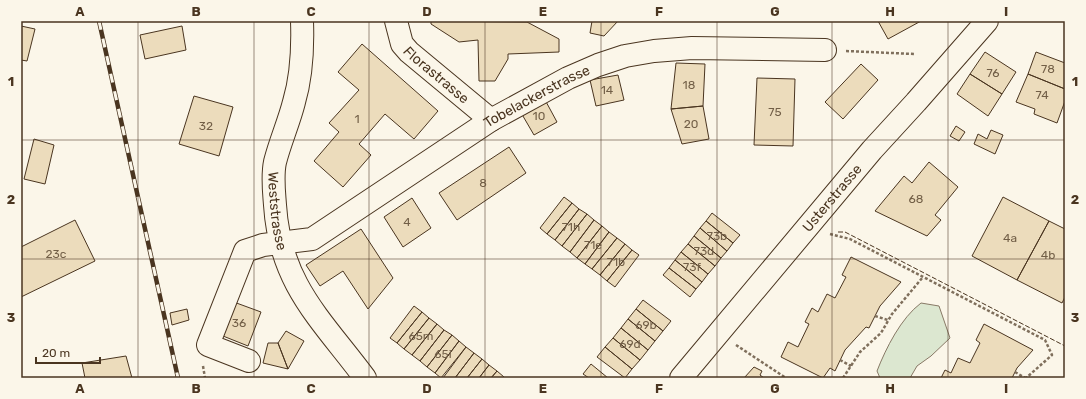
<svg xmlns="http://www.w3.org/2000/svg" width="1086" height="399" font-family="Rubik,sans-serif">
	<style>
		.green { fill: #dce7d0; stroke: #887966 }
		.building { fill: #ecdcbc; stroke: #4a3520 }
		.lines { fill: none; stroke-linecap: round; stroke-linejoin: round }
		.minor-casing { stroke: #4a3520; stroke-width: 24 }
		.major-casing { stroke: #4a3520; stroke-width: 24 }
		.path { stroke: #7f6f5c; stroke-width: 2.5; stroke-dasharray: 3 2; stroke-linecap: butt }
		.minor { stroke: #fbf6e9; stroke-width: 22 }
		.major { stroke: #fbf6e9; stroke-width: 22 }
		.rail-casing { stroke: #4a3520; stroke-width: 4.5 }
		.rail { stroke: #fbf6e9; stroke-width: 3; stroke-dasharray: 9; stroke-linecap: butt }
		.fence { stroke: #4a3520; stroke-width: 1; stroke-dasharray: 5 2; stroke-linecap: butt }
		.grid { fill: none; stroke: #4a3520; stroke-width: 1; stroke-opacity: 0.55 }
		.labels { text-anchor: middle; dominant-baseline: central; stroke-width: 3; stroke-linejoin: round; paint-order: stroke }
		.number-label { font-size: 12px; fill: #725f47 }
		.street-label { font-size: 14px; fill: #4a3520; stroke: #fbf6e9 }
		.neatline { fill: none; stroke: #4a3520; stroke-width: 1.5 }
		.grid-label { font-size: 13px; text-anchor: middle; font-weight: bold; fill: #4a3520 }
	</style>
	<rect width="100%" height="100%" fill="#fbf6e9"/>
	<path class="green" d="M921 303 939 306 950 338 931 356 917 366 910 378H880L877 371C886 348 901 318 921 303Z"/>
	<path class="building" d="M431 21 527 22 559 39V52L508 54V59L495 81H479L478 40 459 42 431 24Z
		M592 21H618L604 36 590 33Z
		M878 21H921L888 39Z
		M21 26 35 29 27 61 21 60Z
		M182 26 186 50 145 59 140 35Z
		M362 44 438 111 414 139 385 114 359 144 371 155 343 187 314 161 339 132 329 123 359 90 338 72Z
		M985 52 1016 72 1002 94 970 74Z
		M1036 52 1065 63V89L1028 74Z
		M676 63 705 64 703 106 671 109Z
		M861 64 878 80 843 119 825 102Z
		M970 74 1002 94 988 116 957 94Z
		M1028 74 1065 89V101L1057 123 1034 114 1035 109 1016 102Z
		M618 75 624 100 596 106 590 80Z
		M757 78 795 79 793 146 754 145Z
		M194 96 233 107 219 156 179 144Z
		M544 98 557 122 534 135 520 111Z
		M703 106 709 139 682 144 671 109Z
		M956 126 965 132 959 141 950 136Z
		M991 130 1003 135 995 154 974 144 978 134 987 139Z
		M34 139 54 145 45 184 24 179Z
		M509 147 526 173 457 220 439 193Z
		M929 162 958 187 935 215 941 220 927 236 875 211 904 176 912 183Z
		M564 197 572 203 547 234 540 228Z
		M1003 197 1049 221 1017 280 972 256Z
		M412 198 431 228 403 247 384 217Z
		M572 203 579 209 555 240 547 234Z
		M579 209 587 214 562 246 555 240Z
		M712 213 740 235 733 243 706 221Z
		M587 214 594 220 570 252 562 246Z
		M75 220 95 261 21 297V247Z
		M594 220 602 226 577 258 570 252Z
		M706 221 733 243 727 251 700 228Z
		M1049 221 1065 229V297L1062 303 1017 280Z
		M602 226 609 232 585 264 577 258Z
		M700 228 727 251 721 258 694 236Z
		M361 229 393 278 368 309 343 271 320 286 306 265Z
		M609 232 617 238 592 269 585 264Z
		M694 236 721 258 715 266 688 244Z
		M617 238 625 244 600 275 592 269Z
		M625 244 632 250 607 281 600 275Z
		M688 244 715 266 708 274 681 252Z
		M632 250 639 255 615 287 607 281Z
		M681 252 708 274 702 282 675 260Z
		M851 257 901 282 880 306 869 328 866 327 845 350 835 371 830 368 823 378 781 357 788 342 798 347 809 324 805 322 812 308 818 312 827 294 835 298 846 277 842 275Z
		M675 260 702 282 696 289 669 268Z
		M669 268 696 289 690 297 663 275Z
		M643 300 671 321 663 331 636 309Z
		M231 301 261 312 248 346 218 334Z
		M414 306 422 312 397 343 390 338Z
		M187 309 189 320 172 325 170 313Z
		M636 309 663 331 655 341 628 319Z
		M422 312 429 318 404 349 397 343Z
		M429 318 437 324 412 355 404 349Z
		M628 319 655 341 648 350 621 328Z
		M437 324 444 330 420 361 412 355Z
		M984 324 1033 350 1017 368 1012 378H941L945 370 951 373 958 358 970 363 980 343 976 340Z
		M621 328 648 350 640 360 613 338Z
		M444 330 452 335 427 367 420 361Z
		M286 331 304 341 288 369 278 343Z
		M452 335 459 341 435 373 427 367Z
		M613 338 640 360 632 369 605 347Z
		M459 341 466 347 441 378 435 373Z
		M268 343H278L288 369 263 363Z
		M466 347 474 353 455 378H443Z
		M605 347 632 369 625 378 597 357Z
		M474 353 482 359 467 378H455Z
		M126 356 132 378H85L82 363Z
		M482 359 489 365 479 378H467Z
		M591 364 608 378H589L583 374Z
		M489 365 497 371 491 378H479Z
		M754 367 762 371 760 375 764 378H744Z
		M497 371 504 377 503 378H491Z"/>
	<g class="lines">
		<g class="minor-casing">
			<g id="minor">
				<path id="s1" d="M396 21 402 44 409 52 491 120"/>
				<path id="s2" d="M249 361 208 345 245 251 263 245 312 239 491 120 568 78 598 65 625 56 654 51 692 48 825 50"/>
			</g>
		</g>
		<g class="major-casing">
			<g id="major">
				<path id="s3" d="M302 21C303 49 302 75 294 102 289 122 280 142 275 162 272 176 274 191 275 205 280 284 321 319 365 378"/>
				<path id="s4" d="M681 378 872 150 916 102 987 21"/>
			</g>
		</g>
		<path class="path" d="M846 51 914 54
			M830 234 850 239 1045 340 1052 355 1026 378
			M875 316 888 320
			M736 345 786 378
			M840 360 851 366
			M203 366 205 378
			M1015 372 1025 378
			M843 378 860 352 881 333 892 314 923 277"/>
		<use href="#minor" class="minor"/>
		<use href="#major" class="major"/>
		<g class="rail-casing">
			<path id="rail" d="M99 21 178 378"/>
		</g>
		<use href="#rail" class="rail"/>
		<path class="fence" d="M838 232H845L1065 346"/>
	</g>
	<path class="grid" d="M138 21V378M254 21V378M369 21V378M485 21V378M601 21V378M717 21V378M832 21V378M948 21V378M21 140H1065M21 259H1065"/>
	<g class="labels">
		<g class="number-label">
			<text x="1048" y="69">78</text>
			<text x="993" y="73">76</text>
			<text x="689" y="85">18</text>
			<text x="607" y="90">14</text>
			<text x="1042" y="95">74</text>
			<text x="775" y="112">75</text>
			<text x="539" y="116">10</text>
			<text x="357" y="119">1</text>
			<text x="691" y="124">20</text>
			<text x="206" y="126">32</text>
			<text x="483" y="183">8</text>
			<text x="916" y="199">68</text>
			<text x="407" y="222">4</text>
			<text x="571" y="227">71h</text>
			<text x="717" y="236">73b</text>
			<text x="1010" y="238">4a</text>
			<text x="593" y="245">71e</text>
			<text x="704" y="251">73d</text>
			<text x="56" y="254">23c</text>
			<text x="1048" y="255">4b</text>
			<text x="616" y="262">71b</text>
			<text x="692" y="267">73f</text>
			<text x="239" y="323">36</text>
			<text x="646" y="325">69b</text>
			<text x="421" y="336">65m</text>
			<text x="630" y="344">69d</text>
			<text x="443" y="354">65i</text>
		</g>
		<g class="street-label">
			<text stroke="none"><textPath href="#s1" startOffset="70">Florastrasse</textPath></text>
			<text stroke="none"><textPath href="#s2" startOffset="480">Tobelackerstrasse</textPath></text>
			<text stroke="none"><textPath href="#s4" startOffset="235">Usterstrasse</textPath></text>
			<text stroke="none"><textPath href="#s3" startOffset="194">Weststrasse</textPath></text>
		</g>
	</g>
	<rect width="1086" height="399" fill="none" stroke="#fbf6e9" stroke-width="44"/>
	<path d="M36 357v6h64v-6" fill="none" stroke="#4a3520" stroke-width="2"/>
	<text x="42" y="357" font-size="12" fill="#4a3520" stroke="#fbf6e9" stroke-width="3" paint-order="stroke">20 m</text>
	<rect x="22" y="22" width="1042" height="355" class="neatline"/>
	<g class="grid-label">
		<text x="80" y="16">A</text>
		<text x="196" y="16">B</text>
		<text x="311" y="16">C</text>
		<text x="427" y="16">D</text>
		<text x="543" y="16">E</text>
		<text x="659" y="16">F</text>
		<text x="775" y="16">G</text>
		<text x="890" y="16">H</text>
		<text x="1006" y="16">I</text>
		<text x="11" y="86">1</text>
		<text x="1075" y="86">1</text>
		<text x="11" y="204">2</text>
		<text x="1075" y="204">2</text>
		<text x="11" y="322">3</text>
		<text x="1075" y="322">3</text>
		<text x="80" y="393">A</text>
		<text x="196" y="393">B</text>
		<text x="311" y="393">C</text>
		<text x="427" y="393">D</text>
		<text x="543" y="393">E</text>
		<text x="659" y="393">F</text>
		<text x="775" y="393">G</text>
		<text x="890" y="393">H</text>
		<text x="1006" y="393">I</text>
	</g>
</svg>
